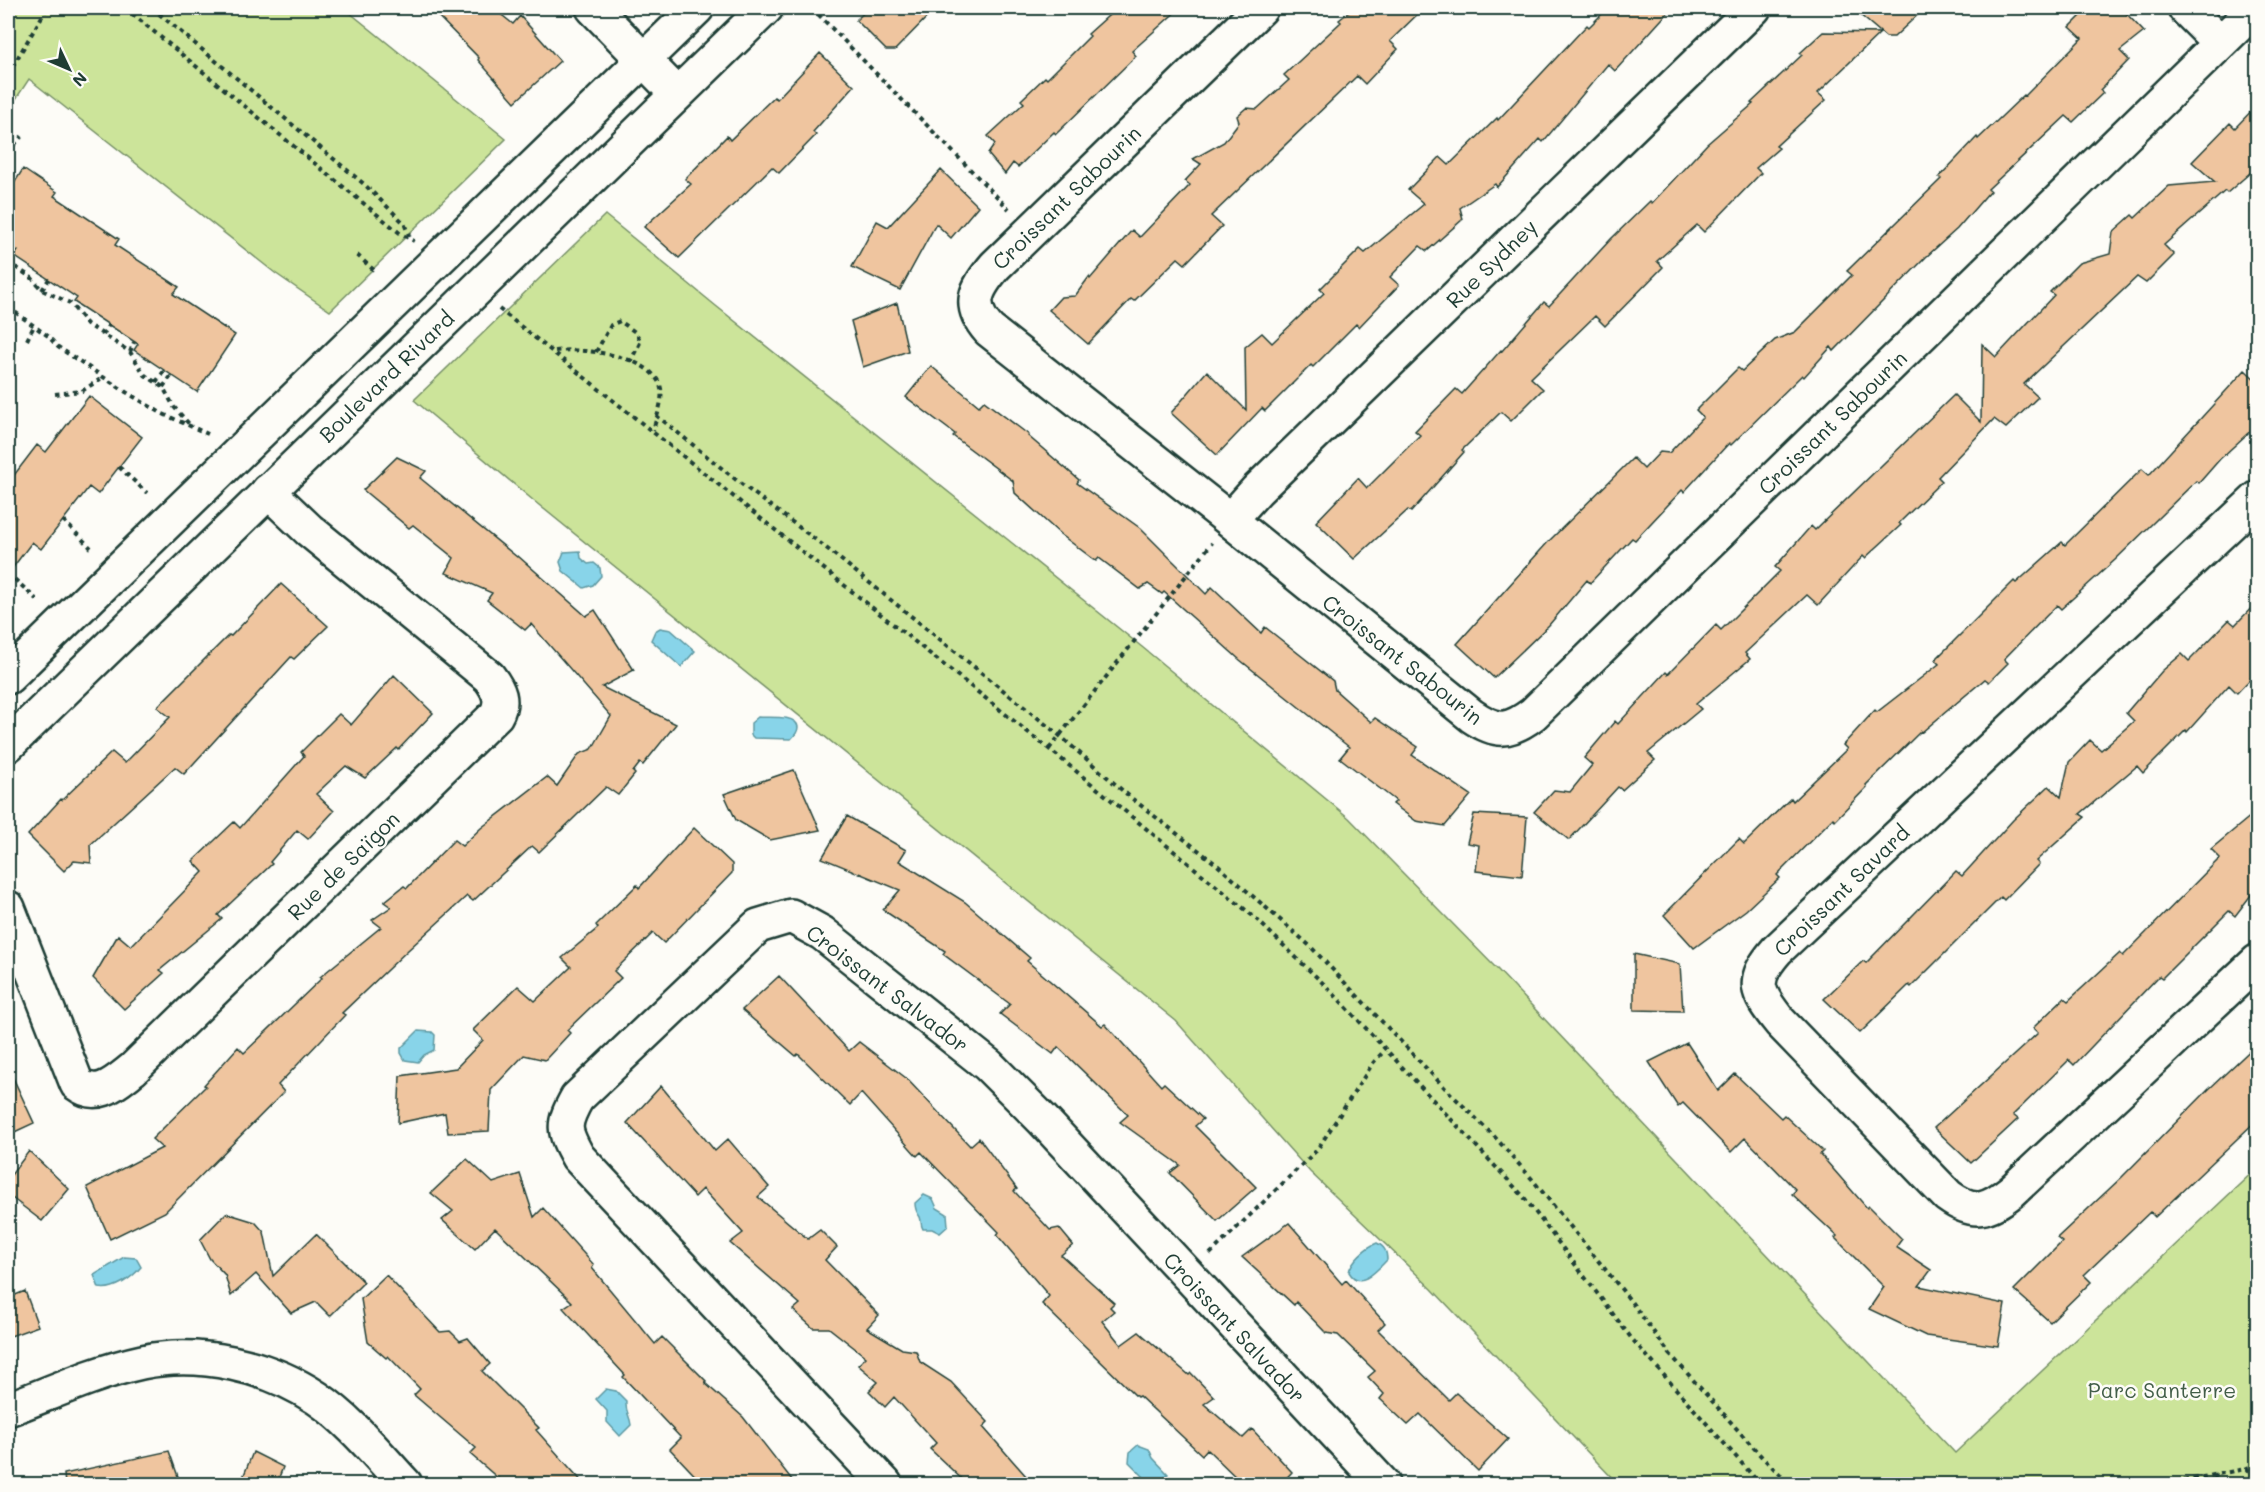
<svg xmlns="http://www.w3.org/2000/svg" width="2265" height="1492" font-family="Mali,sans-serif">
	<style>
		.green { fill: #cce49a; stroke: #769067; stroke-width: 1.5 }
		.water { fill: #88d4e9; stroke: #5e98a1; stroke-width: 1.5 }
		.building { fill: #efc59f; stroke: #1f3d34; stroke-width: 1.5 }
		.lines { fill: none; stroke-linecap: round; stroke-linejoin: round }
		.street-casing { stroke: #1f3d34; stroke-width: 38 }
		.secondary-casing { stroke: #1f3d34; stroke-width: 38 }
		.path { stroke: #1f3d34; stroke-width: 4; stroke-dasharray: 4.5 4.5; stroke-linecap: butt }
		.street { stroke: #fdfcf7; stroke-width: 33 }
		.secondary { stroke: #fdfcf7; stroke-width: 33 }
		.labels { text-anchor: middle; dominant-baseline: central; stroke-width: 5; stroke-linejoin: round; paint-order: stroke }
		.street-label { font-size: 21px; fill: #1f3d34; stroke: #fdfcf7 }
		.park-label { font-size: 21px; fill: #425e48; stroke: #fdfcf7 }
	</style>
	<rect width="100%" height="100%" fill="#fdfcf7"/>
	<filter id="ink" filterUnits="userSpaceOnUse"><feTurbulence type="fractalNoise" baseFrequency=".0167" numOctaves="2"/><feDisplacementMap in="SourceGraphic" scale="12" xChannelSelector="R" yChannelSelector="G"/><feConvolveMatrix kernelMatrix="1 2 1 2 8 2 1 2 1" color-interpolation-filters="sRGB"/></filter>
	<g filter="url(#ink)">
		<path class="green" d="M8 8H344L506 139 330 311 275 273 29 79 8 111Z
			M605 215 716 306 1142 647 1349 818 1498 970 1955 1453 2257 1168V1484H1618L1432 1289 1310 1172 1176 1021 534 501 414 400Z"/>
		<path class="water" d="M580 551 581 558 588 564 594 563 600 568 601 576 593 585 584 588 563 571 560 562 564 552Z
			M660 628 671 630 695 651 681 667 651 640 655 631Z
			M758 717C768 718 796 714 798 727 798 732 795 735 791 739L754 738 751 735V723Z
			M418 1031 432 1032 435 1035 434 1050 424 1055 418 1062 405 1060 401 1053V1048Z
			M924 1195 933 1199 937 1208 947 1214 948 1226 940 1233 932 1229H923C920 1224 922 1222 920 1217 917 1212 915 1211 915 1203Z
			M1377 1243C1385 1247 1387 1252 1387 1260 1377 1270 1360 1291 1349 1272 1351 1261 1366 1247 1377 1243Z
			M124 1257 136 1258 141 1267C132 1278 114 1291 99 1288L94 1275Z
			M606 1389 616 1391 626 1401C625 1412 630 1415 631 1425L620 1436 607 1422V1411L596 1399Z
			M1138 1445 1149 1449 1153 1458 1168 1474 1158 1484H1151L1129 1462 1130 1452Z"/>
		<path class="building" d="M430 8H493L513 24 520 16 560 61 515 102 478 60 479 58Z
			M869 8H936L895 50H886L856 20Z
			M1117 8H1180L1132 51 1136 56 1056 134 1054 132 1018 167 1013 163 1005 174 988 154 995 144 988 136 1024 103 1021 100 1045 77 1047 79 1090 36 1088 34Z
			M1354 8H1424L1390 41 1398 49 1365 84 1357 76 1211 216 1222 226 1185 264 1178 258 1134 301 1131 299 1088 344 1049 310 1061 297 1075 296 1089 277 1090 279 1132 230 1140 237 1190 185 1185 181 1201 164 1193 159 1224 142 1239 122 1237 116 1246 108 1257 109 1289 80 1284 75 1341 22 1339 20Z
			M1608 8H1672L1615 71 1608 64 1543 142 1540 139 1497 187 1495 184 1460 208 1463 219 1427 251 1420 246 1390 277 1399 285 1359 327 1356 324 1313 367 1311 365 1265 411 1262 408 1217 455 1171 413 1207 371 1246 410 1245 347 1262 333 1272 343 1324 293 1320 289 1360 249 1365 253 1424 204 1408 190 1440 157 1449 165 1497 118 1498 120 1587 25 1589 27Z
			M1852 8H1925L1894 37H1886Z
			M2089 8H2121L2144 32 2120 51 2129 60 2100 90 2103 93 2073 122 2066 116 1988 189 1990 191 1957 229 1926 257 1834 351 1831 347 1804 377 1802 375 1731 445 1729 443 1684 492 1682 490 1635 540 1632 538 1590 583 1587 580 1549 625 1494 678 1457 644 1548 542 1633 458 1644 469 1660 452 1669 453 1703 417 1696 410 1738 368 1742 371 1775 340 1795 332 1852 275 1847 271 1941 179 1939 177 1977 137 1978 139 2024 95 2025 96 2082 38 2070 27Z
			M1823 32 1880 33 1818 93 1826 100 1776 146 1779 148 1756 168 1761 173 1704 232 1697 225 1657 261 1663 267 1605 326 1595 316 1531 378 1543 389 1511 421 1501 412 1462 450 1464 452 1411 512 1408 510 1354 559 1316 522 1358 478 1367 488 1420 435 1415 431 1456 389 1462 394 1501 350 1502 351 1544 302 1549 306 1611 239 1650 201 1652 203 1707 144 1753 104 1751 103 1802 55 1800 53Z
			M820 53 854 86 813 132 816 135 779 173 772 167 679 258 644 227 691 184 685 179 727 136 730 140 774 97 777 99Z
			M2258 104V166L2227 193 2225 191 2164 245 2174 255 2146 283 2137 277 2024 384 2038 397 2006 428 1994 419 1938 477 1942 481 1899 523 1901 525 1865 558 1863 556 1818 605 1807 595 1745 653 1750 659 1696 704 1701 709 1648 753 1655 760 1622 790 1618 787 1569 840 1534 812 1554 790 1570 792 1592 765 1584 758 1615 721 1618 724 1666 672 1668 674 1716 625 1721 630 1780 571 1775 567 1811 526 1815 530 1954 395 1981 422 1982 344 1996 357 2054 295 2050 292 2079 263 2110 254 2113 232 2132 215 2135 218 2169 186 2215 182 2192 162 2230 123 2235 128Z
			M23 169 57 192 54 196 119 239 115 245 179 287 173 294 235 335 197 392 134 350 138 344 74 302 77 298 14 256 18 251 8 245V193Z
			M941 170 978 206 951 238 936 224 900 290 852 267 877 221 888 227Z
			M897 303 908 351 863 367 851 321Z
			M931 366 979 406 984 401 1029 435 1028 436 1079 480 1077 483 1140 528 1206 594 1212 587 1261 633 1265 627 1333 681 1335 690 1371 722 1375 718 1418 747 1412 755 1471 795 1445 826 1416 821 1393 804 1396 801 1340 758 1349 747 1240 660 1164 592 1162 594 1148 584 1140 589 1099 558 1096 561 1060 534 1015 493 1013 481 953 436 955 434 906 397Z
			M2245 370 2258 382V424L2220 459 2199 483 2196 481 2115 560 2061 609 2057 605 2004 659 2008 663 1989 682 1985 679 1922 732 1921 731 1866 785 1867 787 1835 820 1833 818 1777 875 1780 878 1746 910 1694 948 1664 915 1739 839 1744 844 1791 798 1793 801 1847 749 1843 745 1875 710 1877 712 1939 664 1935 660 2014 581 2016 583 2062 542 2065 545 2142 469 2149 475Z
			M89 396 142 437 98 494 89 487 41 549 32 542 8 574V483L37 445 46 452Z
			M397 457 426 471 420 478 517 557 518 556 586 616 595 610 634 670 602 687 676 724 643 765 640 763 633 772 635 774 618 795 606 787 539 852 532 846 473 901 467 896 408 950 342 1013 345 1015 278 1085 284 1092 165 1212 110 1239 87 1187 162 1148 152 1139 206 1086 204 1085 238 1047 244 1053 322 978 320 977 381 927 372 920 391 907 384 902 404 886 407 888 454 840 462 846 481 828 547 777 557 786 579 754 592 749 611 716 531 624 525 630 487 600 492 593 446 573 454 558 413 525 409 528 363 490Z
			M281 584 328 626 294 659 291 657 184 774 175 767 90 845 91 863 74 861 64 871 28 835 61 799 62 800 112 752 125 763 170 717 157 707 229 635 231 636Z
			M2258 601V671L2237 693 2229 685 2187 732 2186 730 2143 773 2137 766 2080 814 2085 817 2036 861 2039 864 2004 900 2001 897 1911 987 1909 985 1860 1033 1824 999 1863 961 1866 963 1956 871 1962 876 2013 820 2049 786 2061 797 2069 762 2090 740 2101 750 2134 721 2126 713 2162 671 2182 654 2189 661 2229 620 2235 625Z
			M394 675 433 713 398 750 397 748 365 778 346 766 316 794 334 811 308 839 297 830 270 862 272 864 218 915 222 919 160 970 164 973 124 1009 93 978 118 935 131 946 203 872 193 861 234 822 240 828 304 756 301 752 339 714 351 725Z
			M794 770 820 830 770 840 736 820 724 794Z
			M2258 810V886L2235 916 2229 911 2162 978 2159 976 2074 1065 2069 1060 2013 1115 2018 1119 1971 1163 1934 1128 2038 1033 2033 1028 2064 998 2068 1001 2120 953 2123 956 2220 858 2211 849Z
			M1474 814 1527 817 1522 876 1476 871 1479 845 1467 843Z
			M847 816 906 850 899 861 965 902 1030 958 1027 961 1102 1026 1105 1024 1161 1086 1164 1083 1203 1119 1195 1126 1256 1187 1217 1221 1170 1173 1180 1165 1120 1122 1128 1115 1058 1047 1053 1054 1000 1014 1010 1004 943 954 945 951 883 910 900 890 822 858Z
			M694 828 732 864V873L664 943 653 933 614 971 621 978 567 1030 570 1033 545 1060 524 1055 491 1090 489 1131 448 1133 445 1113 398 1123 400 1076 456 1068 483 1040 473 1030 518 986 535 1001 571 967 562 958 598 928 596 925 637 885 639 888Z
			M1634 954 1680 964 1683 1011 1634 1010Z
			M779 976 849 1051 859 1042 906 1078 970 1146 979 1138 1017 1189 1014 1191 1050 1230 1059 1228 1073 1245 1061 1255 1114 1303 1110 1307 1114 1311 1102 1321 1121 1345 1139 1332 1189 1375 1191 1373 1214 1397 1204 1404 1243 1438 1252 1429 1292 1472 1280 1485H1244L1207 1449 1202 1455 1139 1396 1137 1397 1042 1304 1049 1296 997 1235 999 1232 921 1152 917 1156 861 1093 850 1105 798 1054 796 1056 742 1010Z
			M1687 1043 1718 1091 1735 1074 1781 1118 1784 1115 1823 1151 1820 1154 1867 1208 1869 1206 1902 1239 1896 1247 1931 1270 1919 1286 2005 1304 1998 1346 1926 1336 1869 1309 1884 1287 1835 1238 1837 1236 1792 1194 1796 1190 1745 1138 1731 1152 1683 1103 1678 1107 1649 1062Z
			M2258 1043V1119L2155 1217 2150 1212 2084 1275 2091 1282 2050 1322 2014 1290 2062 1242 2057 1238 2122 1177 2209 1089Z
			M8 1067 34 1123 8 1135Z
			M661 1086 715 1151 728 1139 769 1187 758 1197 808 1239 820 1230 837 1247 825 1260 879 1315 867 1328 902 1349 916 1351 920 1362 951 1382 988 1422 983 1427 1034 1485H968L930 1449 936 1443 894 1397 885 1407 869 1391 878 1382 858 1365 866 1357 829 1328H813L793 1310 800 1304 730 1243 743 1233 703 1189 695 1197 627 1123Z
			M29 1151 69 1189 42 1221 8 1195V1179Z
			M467 1159 493 1183 520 1174 534 1217 543 1208 594 1265 592 1268 655 1344 662 1337 706 1381 705 1383 743 1417 796 1485H704L670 1449 681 1438 623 1377 625 1375 563 1308 572 1302 495 1228 475 1249 442 1220 453 1211 431 1193Z
			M226 1213 255 1222 264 1232 273 1276 316 1234 364 1282 330 1316 316 1302 291 1313 256 1274 231 1296 225 1275 210 1259 200 1240Z
			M1289 1223 1342 1284 1346 1280 1385 1323 1378 1330 1449 1400 1456 1393 1508 1439 1478 1471 1420 1414 1408 1425 1380 1399 1384 1394 1368 1377 1375 1371 1338 1335 1326 1333 1296 1302 1294 1305 1242 1257Z
			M386 1275 440 1332 450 1331 460 1341 468 1338 490 1364 482 1371 539 1428 536 1430 585 1485H506L470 1454 476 1448 414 1395 420 1389 388 1356 386 1358 368 1342 361 1299Z
			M25 1291 38 1326 8 1337V1298Z
			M169 1451 181 1485H65L64 1474Z
			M253 1452 283 1467 276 1485H240Z"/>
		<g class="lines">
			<g class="street-casing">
				<path id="street" d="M593 8 676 93
					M1261 8 995 266C975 290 967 305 989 330L1230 520 1472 716C1497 733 1509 732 1533 714L2256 8
					M2185 8 2220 43
					M2258 498 1777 950C1750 981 1756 992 1780 1022L1948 1196C1974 1215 1988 1210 2012 1191L2258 961
					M1230 520 1257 490 1754 8
					M8 908 77 1084C98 1100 115 1083 133 1069L496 715C504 701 499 690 489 677L309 530 268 491
					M8 1409C51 1393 96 1372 142 1362 200 1350 267 1365 317 1398 351 1421 378 1455 405 1484
					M885 1484 578 1157C563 1130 562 1125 577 1098L758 926 791 916 822 933 988 1065 1042 1119 1383 1484"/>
			</g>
			<g class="secondary-casing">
				<path id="secondary" d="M8 677 697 8
					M8 745 766 8"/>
			</g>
			<path class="path" d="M125 8 401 234 414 241
				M152 8 364 184 404 223 410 238
				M812 8 1009 209
				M8 74 47 8
				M8 152 22 136
				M357 255 376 272
				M8 262 32 278 42 290 70 303 87 324 130 352 145 375 163 387 174 407 190 425
				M8 262 16 250
				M42 290 49 279
				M8 307 48 336 58 347 126 392 161 413 208 434
				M499 309 1049 749 1253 916 1331 991 1523 1196 1632 1339 1760 1484
				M103 335 109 325
				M27 340 34 326
				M555 351C582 348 648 354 660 385 665 399 656 417 653 431
				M130 352 134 342
				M596 352 611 325 620 321 635 332 641 341 630 362
				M156 382 164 371
				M163 387 172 375
				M55 394 82 391 102 378
				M656 415 740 483 820 543 1059 735 1130 797 1216 864 1310 946 1446 1089 1494 1136 1532 1179 1626 1295 1670 1354 1762 1457 1790 1484
				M119 467 147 493
				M63 520 91 548
				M8 573 37 600
				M1049 749 1212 543
				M1210 1254 1317 1150 1373 1063 1385 1050
				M2245 1469 2258 1463
				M2166 1484 2245 1469 2258 1473
				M2207 1484 2219 1473"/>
			<use href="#street" class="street"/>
			<use href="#secondary" class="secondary"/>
		</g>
	</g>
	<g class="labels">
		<g class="street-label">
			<text transform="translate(1066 197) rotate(-44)">Croissant Sabourin</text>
			<text transform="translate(1491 263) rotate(-44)">Rue Sydney</text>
			<text transform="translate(386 376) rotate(-44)">Boulevard Rivard</text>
			<text transform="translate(1832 422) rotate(-44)">Croissant Sabourin</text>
			<text transform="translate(1403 659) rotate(38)">Croissant Sabourin</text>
			<text transform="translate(343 865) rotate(-44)">Rue de Saïgon</text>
			<text transform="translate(1841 890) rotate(-44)">Croissant Savard</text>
			<text transform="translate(888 988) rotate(37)">Croissant Salvador</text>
			<text transform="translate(1235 1327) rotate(47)">Croissant Salvador</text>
		</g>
		<g class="park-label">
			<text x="2162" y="1389">Parc Santerre</text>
		</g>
	</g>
	<rect width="2265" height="1492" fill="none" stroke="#fdfcf7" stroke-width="30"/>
	<rect x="15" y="15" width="2235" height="1462" fill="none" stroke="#1f3d34" stroke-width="2" filter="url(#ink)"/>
	<g transform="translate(69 69) rotate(134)" stroke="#fdfcf7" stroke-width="4.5" paint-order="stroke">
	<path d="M0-4.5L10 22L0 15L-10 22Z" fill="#1f3d34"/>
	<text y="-9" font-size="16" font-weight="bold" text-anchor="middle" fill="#1f3d34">N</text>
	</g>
</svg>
